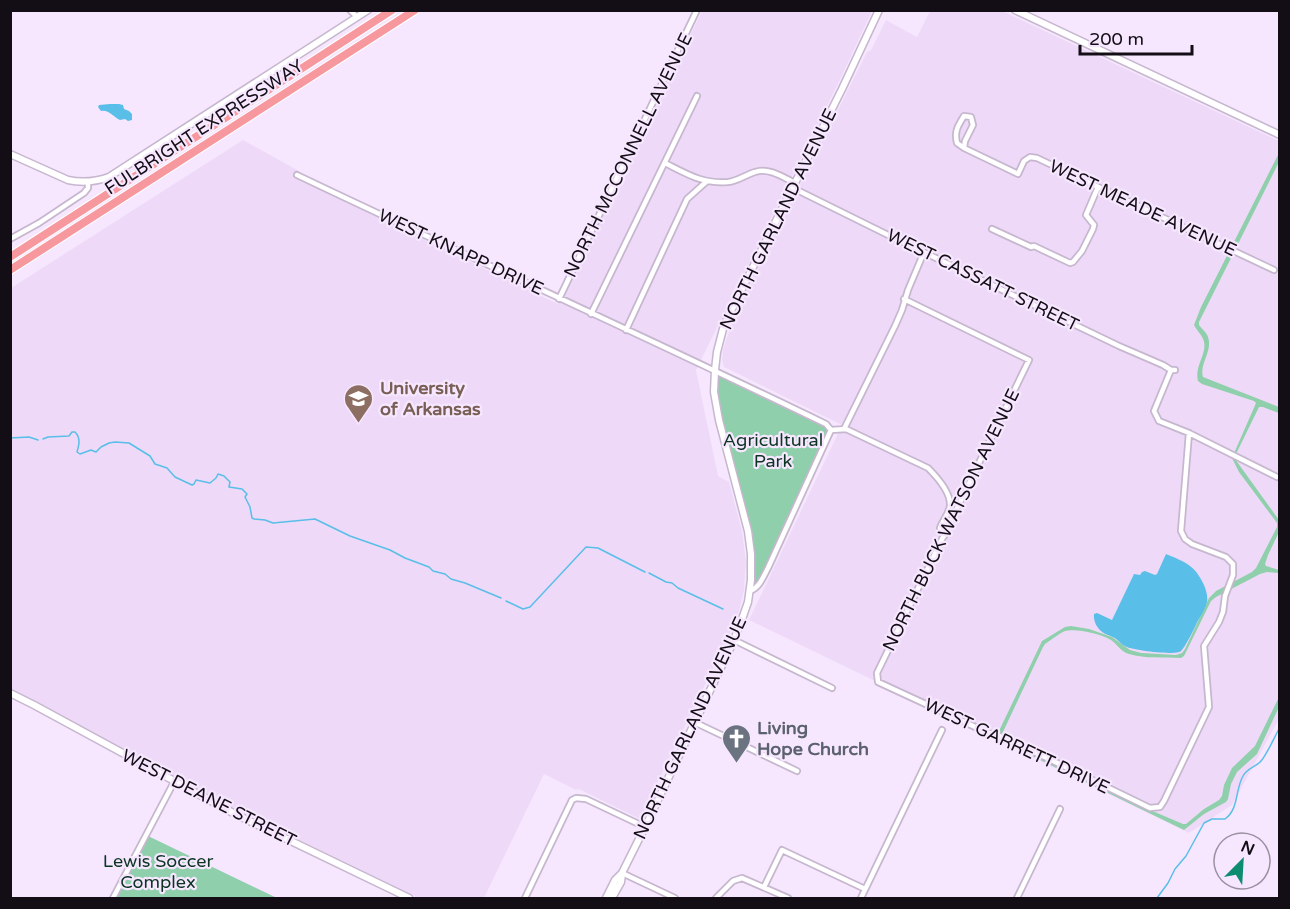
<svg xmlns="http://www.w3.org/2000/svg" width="1290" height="909" viewBox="0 0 1290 909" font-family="'Varela Round',sans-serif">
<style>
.built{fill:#eedaf8}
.green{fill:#8fcfab}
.water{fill:#59bee8}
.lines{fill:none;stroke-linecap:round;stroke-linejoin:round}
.stream{stroke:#59bee8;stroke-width:1.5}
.street-casing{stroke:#c6b7ce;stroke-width:8}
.secondary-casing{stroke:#c6b7ce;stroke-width:9}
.highway-casing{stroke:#fff;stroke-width:10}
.street{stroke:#fff;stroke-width:4.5}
.secondary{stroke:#fff;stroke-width:6}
.highway{stroke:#f7989e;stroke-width:8}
.labels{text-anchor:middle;stroke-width:4.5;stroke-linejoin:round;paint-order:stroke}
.street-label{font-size:18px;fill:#130d15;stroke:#f6e7ff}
.education-label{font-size:18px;font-weight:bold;fill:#785e54;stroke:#f6e7ff;text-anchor:start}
.park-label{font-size:18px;fill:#0b3421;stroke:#f6e7ff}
.worship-label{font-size:18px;font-weight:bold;fill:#5b616d;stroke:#f6e7ff;text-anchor:start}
</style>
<rect width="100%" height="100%" fill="#f6e7ff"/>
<path class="built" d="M702 11H872L838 84 696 370 718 476 729 482 742 531 746 562 744 590 738 615 730 633 640 819 579 789 576 790 544 774 484 898H418L219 801 11 690V288L243 140 299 171 296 178 558 304Z
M930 11H1002L1279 141V719L1232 805 1189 833 749 620 842 425 724 367 722 360 723 349 736 312 867 52 871 50 886 20 917 37Z"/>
<path class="green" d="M1279 153V162L1199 322V325C1202 329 1207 333 1208 337 1213 351 1199 364 1203 377L1279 407V413L1263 407H1259L1236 454 1235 459 1279 520V532L1268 555 1265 564 1266 566 1279 570V573L1267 572 1260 574 1216 597 1211 601 1184 656 1181 658C1164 657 1145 659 1129 654 1121 652 1117 644 1111 640 1102 634 1075 628 1065 631 1058 634 1051 640 1045 644L1043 647 1002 734 1004 739 1150 810 1183 824H1186L1204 809 1219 800 1222 796 1224 785 1232 768 1255 746 1279 697V707L1257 754 1237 772 1231 784 1228 799 1226 802 1204 814 1184 830 999 740 998 737 999 731 1042 641 1065 627 1071 626 1089 629 1112 637 1130 650 1141 653 1176 655 1182 653 1185 649 1209 598 1216 591 1252 572 1256 568 1277 527V523L1239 472 1232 458 1256 403 1254 401 1202 384 1198 381C1194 367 1207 354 1204 342 1203 336 1197 331 1194 325L1201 307Z
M717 374 727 377 726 379 814 421 815 420 824 424 828 430V436L764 570 757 585 755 586 753 585 754 559 717 402Z
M146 835 277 898H113Z"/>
<path class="water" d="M110 104H119L123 105 124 109 129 111 132 114V120L128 121 125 119 120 120C114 117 108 109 101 111L98 107 99 105Z
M1166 554C1185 562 1195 565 1204 585 1206 590 1208 596 1207 602 1205 611 1198 619 1195 627 1192 633 1185 647 1181 651 1175 656 1133 650 1127 647 1122 645 1120 642 1116 639 1112 636 1112 637 1108 635 1099 632 1093 623 1094 614L1097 613 1112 620 1134 574 1140 575 1142 572 1145 571 1155 575 1157 574Z"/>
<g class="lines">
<path class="stream" d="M10 438 29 437 38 440
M43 439 48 437 69 436 72 432H75C81 438 79 445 77 452L80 454 91 450 96 452 101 447 109 443 115 442 129 443 150 456 155 464 167 468 175 477 192 485 194 484 196 480 210 483 216 478 218 474 224 476 230 482 229 487 242 489 247 494 245 497 250 507 252 518 254 519 265 520 273 523 315 519 350 536 390 550 405 558 429 567 433 571 445 574 451 579 465 583 501 598
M649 573 666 582 672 583 678 588 723 609
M506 601 523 609 530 607 586 547 598 548 645 572
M1157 898 1168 883 1175 869 1186 856 1204 823 1212 819H1225C1239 809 1235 790 1243 776 1247 768 1256 767 1261 761 1267 754 1275 736 1280 727"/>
<defs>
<path id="street" d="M350 10 357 17
M964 148 965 141 973 125 971 117 964 116C958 126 954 131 957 143L964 148 1018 174 1024 161 1030 157 1037 158 1274 270
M665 163C687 174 702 184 728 182 738 181 745 175 755 172 768 167 783 177 795 183
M297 175C473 259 651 339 826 424L831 430
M793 188 886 234 1119 346 1163 365 1171 370H1175
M992 229 1031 247 1034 246 1070 263 1073 262 1082 251 1093 229 1094 225 1086 215 1098 187
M10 239 39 223 84 193 88 188V182
M559 299 697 10
M904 299 1029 360 877 673 878 682 986 732 1008 739 1150 808 1160 807 1164 801 1209 707 1204 646 1219 622 1223 612 1225 596 1233 575V564L1226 557 1192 544 1185 539 1181 531 1189 433
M591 314 697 96
M626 330 687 199 706 182
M1171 370 1154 411 1159 421 1189 433 1277 477
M844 429 895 326 902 310 908 290 924 252
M831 430 846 429 928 468C937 477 951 493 950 506 949 513 942 522 940 528L944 536
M750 591C760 587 763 577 768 568L831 430
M734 640 832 688
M694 722 797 771
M622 873 675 898
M764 887 782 850 865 889
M113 898 174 782
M525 898 572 800 576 798 586 799 645 827
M716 898 733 881 742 878 788 898
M861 898 942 730
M1017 898 1060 809"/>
<path id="secondary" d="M1015 10 1280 135
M10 154 68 180C82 183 95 182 109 177L368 10
M10 693 34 705 235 814 409 898
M606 898 615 880 622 873 645 827 734 640 741 622 748 602 751 580V554L748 531 719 420 714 392 715 370 717 352 724 325 842 89 879 10
M612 898 621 882 622 874"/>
<path id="highway" d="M10 257 392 10
M10 270 415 10"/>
</defs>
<use href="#street" class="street-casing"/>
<use href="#secondary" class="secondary-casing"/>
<use href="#highway" class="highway-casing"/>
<use href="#street" class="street"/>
<use href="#secondary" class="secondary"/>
<use href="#highway" class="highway"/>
</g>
<defs>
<symbol id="university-pin" viewBox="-11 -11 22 30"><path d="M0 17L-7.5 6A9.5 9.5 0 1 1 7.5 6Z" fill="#8d6e63" stroke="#f6e7ff"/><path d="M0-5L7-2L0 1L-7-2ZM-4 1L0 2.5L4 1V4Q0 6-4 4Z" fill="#fff"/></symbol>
<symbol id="church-pin" viewBox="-11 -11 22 30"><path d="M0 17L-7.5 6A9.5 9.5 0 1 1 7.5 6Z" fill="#6b7280" stroke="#f6e7ff"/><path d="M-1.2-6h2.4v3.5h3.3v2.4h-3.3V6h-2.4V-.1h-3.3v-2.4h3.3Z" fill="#fff"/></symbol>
</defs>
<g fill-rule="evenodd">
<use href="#university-pin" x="342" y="382" width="33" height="45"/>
<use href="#church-pin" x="720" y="722" width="33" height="45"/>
</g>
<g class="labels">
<g class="street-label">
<text transform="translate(204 127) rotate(-33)" y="6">FULBRIGHT EXPRESSWAY</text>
<text transform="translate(628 155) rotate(-64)" y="6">NORTH MCCONNELL AVENUE</text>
<text transform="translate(1143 208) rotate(25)" y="6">WEST MEADE AVENUE</text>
<text transform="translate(778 219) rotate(-64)" y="6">NORTH GARLAND AVENUE</text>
<text transform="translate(461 252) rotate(25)" y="6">WEST KNAPP DRIVE</text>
<text transform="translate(983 280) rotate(26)" y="6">WEST CASSATT STREET</text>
<text transform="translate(951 520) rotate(-64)" y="6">NORTH BUCK WATSON AVENUE</text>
<text transform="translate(690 728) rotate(-65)" y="6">NORTH GARLAND AVENUE</text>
<text transform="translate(1017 746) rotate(25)" y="6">WEST GARRETT DRIVE</text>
<text transform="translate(209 798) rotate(27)" y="6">WEST DEANE STREET</text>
</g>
<g class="education-label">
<text x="380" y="394">University<tspan x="380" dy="21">of Arkansas</tspan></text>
</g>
<g class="park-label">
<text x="773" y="446">Agricultural<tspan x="773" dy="21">Park</tspan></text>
<text x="158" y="867">Lewis Soccer<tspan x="158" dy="21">Complex</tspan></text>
</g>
<g class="worship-label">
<text x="757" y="734">Living<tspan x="757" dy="21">Hope Church</tspan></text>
</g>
</g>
<rect width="1290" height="909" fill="none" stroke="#130d15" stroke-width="24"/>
<g transform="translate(1242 861) rotate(24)"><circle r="28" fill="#f6e7ff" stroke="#9b90a1" stroke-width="1.5"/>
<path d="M0-4.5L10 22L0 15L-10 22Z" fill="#0e8c70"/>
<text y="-9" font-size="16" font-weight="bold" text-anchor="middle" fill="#130d15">N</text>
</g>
<path d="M1080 45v9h112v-9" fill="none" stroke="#130d15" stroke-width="3"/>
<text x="1089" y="45" font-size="18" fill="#130d15" stroke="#f6e7ff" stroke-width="4.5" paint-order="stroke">200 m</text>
</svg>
